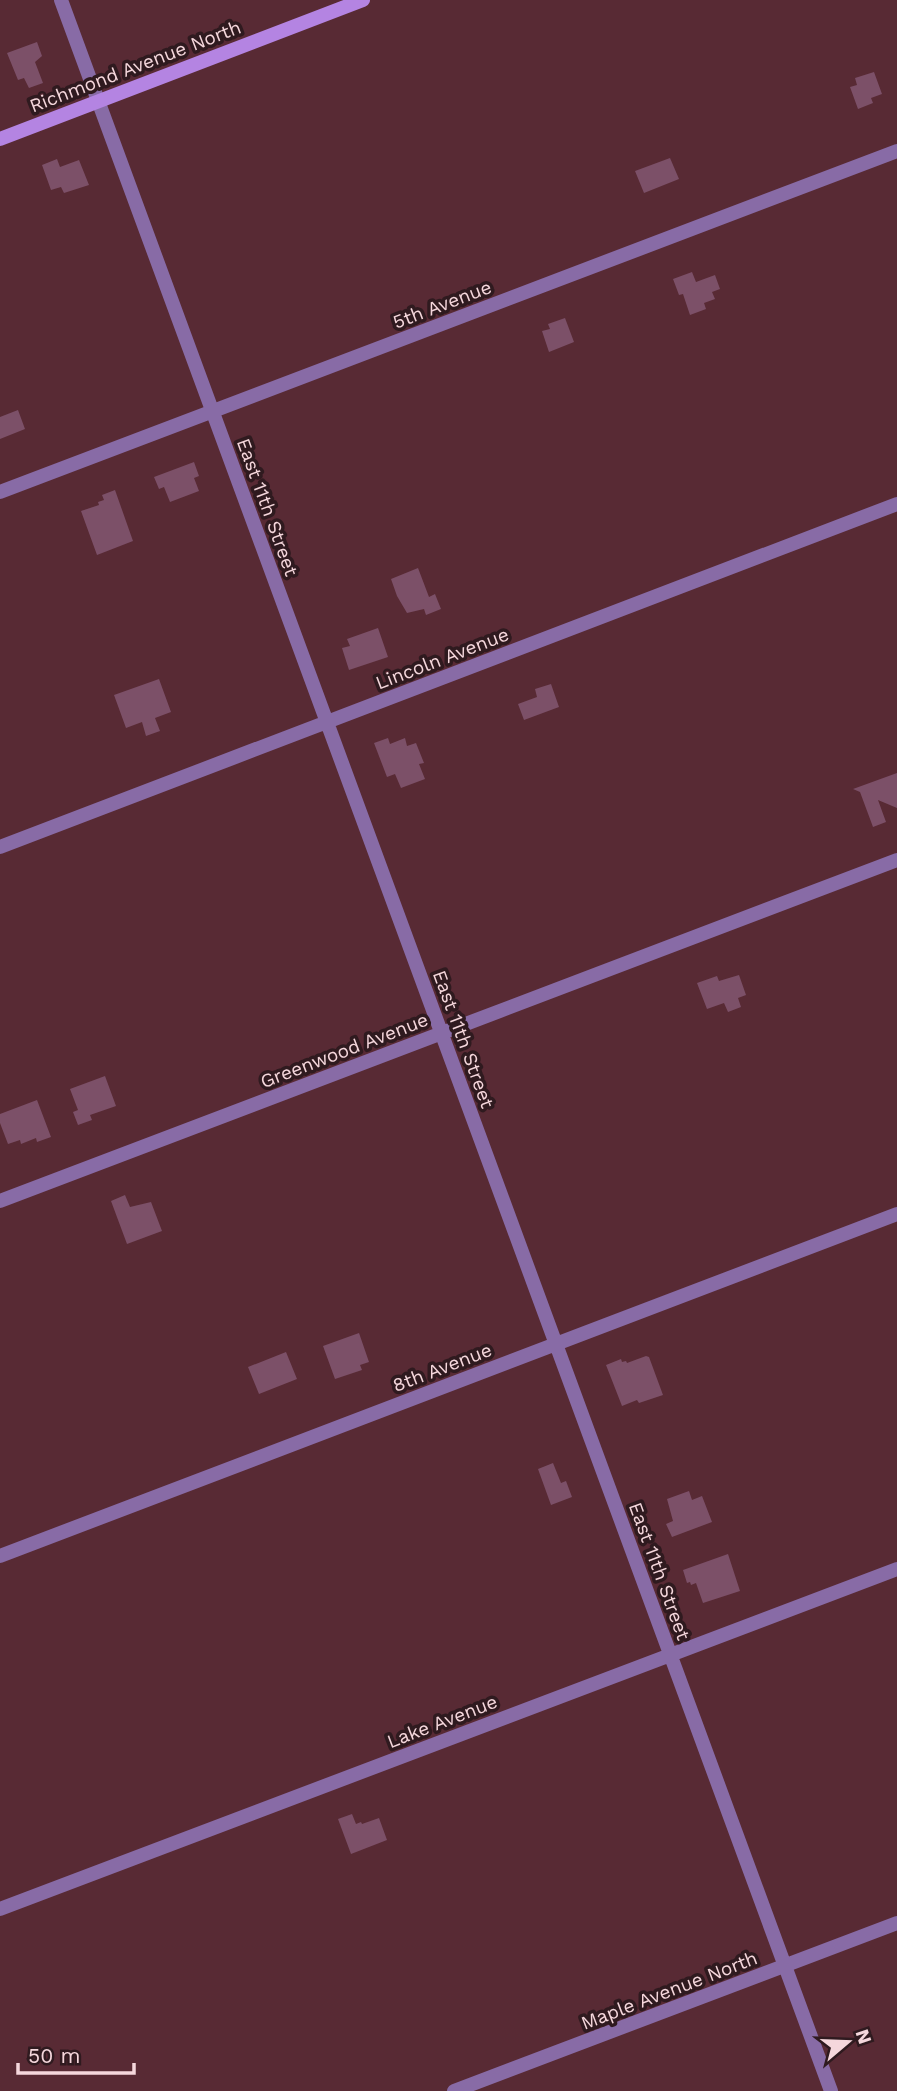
<svg xmlns="http://www.w3.org/2000/svg" width="897" height="2091" viewBox="0 0 897 2091" font-family="'Work Sans',sans-serif">
<style>
.building{fill:#7c5068}
.lines{fill:none;stroke-linecap:round;stroke-linejoin:round}
.street{stroke:#886ba6;stroke-width:14}
.secondary{stroke:#b484e2;stroke-width:14}
.labels{text-anchor:middle;stroke-width:7;stroke-linejoin:round;paint-order:stroke}
.street-label{font-size:19px;fill:#f5d7dc;stroke:#2f1a1f}
</style>
<rect width="100%" height="100%" fill="#582a34"/>
<path class="building" d="M37 42 42 56 35 62 43 83 29 88 24 78 18 80 7 53Z
M874 72 882 94 871 98 873 103 858 109 850 87 857 85 855 78Z
M670 158 679 179 644 193 635 171Z
M57 159 60 167 79 160 89 185 64 193 61 187 51 190 42 165Z
M692 272 696 282 715 275 720 289 712 292 715 299 704 303 706 309 690 315 683 294 679 295 673 279Z
M565 318 574 342 549 352 542 331 550 329 548 324Z
M18 410 25 429 0 439V417Z
M194 462 199 476 194 478 199 491 170 502 164 487 159 489 154 477Z
M115 490 133 541 97 555 81 511 99 505 98 502 104 500 102 495Z
M418 568 429 597 435 594 441 609 426 615 424 609 407 613 397 596 391 579Z
M378 628 388 657 349 670 342 648 350 646 347 639Z
M159 679 171 712 155 718 160 731 146 736 142 722 126 728 114 695Z
M551 684 559 707 524 720 518 704 537 697 535 689Z
M388 738 390 744 405 738 407 746 416 743 424 763 419 764 425 779 401 788 395 774 387 777 374 743Z
M897 773V808L878 800 886 822 873 827 860 792 853 789Z
M739 975 746 995 738 998 741 1007 728 1012 724 1003 707 1009 697 983 717 976 719 981Z
M105 1076 116 1106 90 1115 92 1120 78 1125 73 1112 78 1110 70 1089Z
M37 1100 51 1137 37 1142 36 1138 21 1144 20 1140 8 1144 0 1123V1114Z
M125 1195 130 1207 151 1202 162 1231 127 1244 111 1201Z
M359 1333 369 1362 360 1365 362 1370 335 1379 323 1346Z
M286 1352 297 1379 259 1394 248 1367Z
M646 1356 649 1357 663 1395 639 1403 637 1400 622 1406 606 1365 621 1359 622 1362 626 1361 627 1363Z
M553 1463 561 1483 566 1481 572 1497 551 1505 538 1469Z
M689 1491 692 1500 702 1496 712 1522 672 1537 666 1524 673 1521 667 1499Z
M728 1554 740 1591 703 1603 696 1583 691 1585 690 1582 687 1583 683 1570Z
M352 1814 356 1824 361 1822 362 1824 379 1818 387 1840 351 1854 338 1819Z"/>
<g class="lines">
<path class="street" d="M61 0 831 2091
M0 492 897 151
M0 847 897 504
M0 1201 897 860
M0 1556 897 1214
M0 1909 897 1569
M454 2091 897 1923"/>
<path class="secondary" d="M0 139 363 0"/>
</g>
<g class="labels">
<g class="street-label">
<text transform="translate(135 66) rotate(-21)" y="7">Richmond Avenue North</text>
<text transform="translate(442 304) rotate(-21)" y="7">5th Avenue</text>
<text transform="translate(268 507) rotate(70)" y="7">East 11th Street</text>
<text transform="translate(442 658) rotate(-21)" y="7">Lincoln Avenue</text>
<text transform="translate(464 1039) rotate(70)" y="7">East 11th Street</text>
<text transform="translate(344 1050) rotate(-21)" y="7">Greenwood Avenue</text>
<text transform="translate(442 1367) rotate(-21)" y="7">8th Avenue</text>
<text transform="translate(660 1571) rotate(70)" y="7">East 11th Street</text>
<text transform="translate(442 1721) rotate(-21)" y="7">Lake Avenue</text>
<text transform="translate(669 1990) rotate(-21)" y="7">Maple Avenue North</text>
</g>
</g>
<g transform="translate(848 2042) rotate(71)" stroke="#2f1a1f" stroke-width="5" paint-order="stroke">
<path d="M0-5L12 26L0 18L-12 26Z" fill="#f5d7dc"/>
<text y="-10" font-size="19" font-weight="bold" text-anchor="middle" fill="#f5d7dc">N</text>
</g>
<path d="M18 2063v10h116v-10" fill="none" stroke="#f5d7dc" stroke-width="3.5"/>
<text x="28" y="2063" font-size="21" fill="#f5d7dc" stroke="#2f1a1f" stroke-width="5" paint-order="stroke">50 m</text>
</svg>
